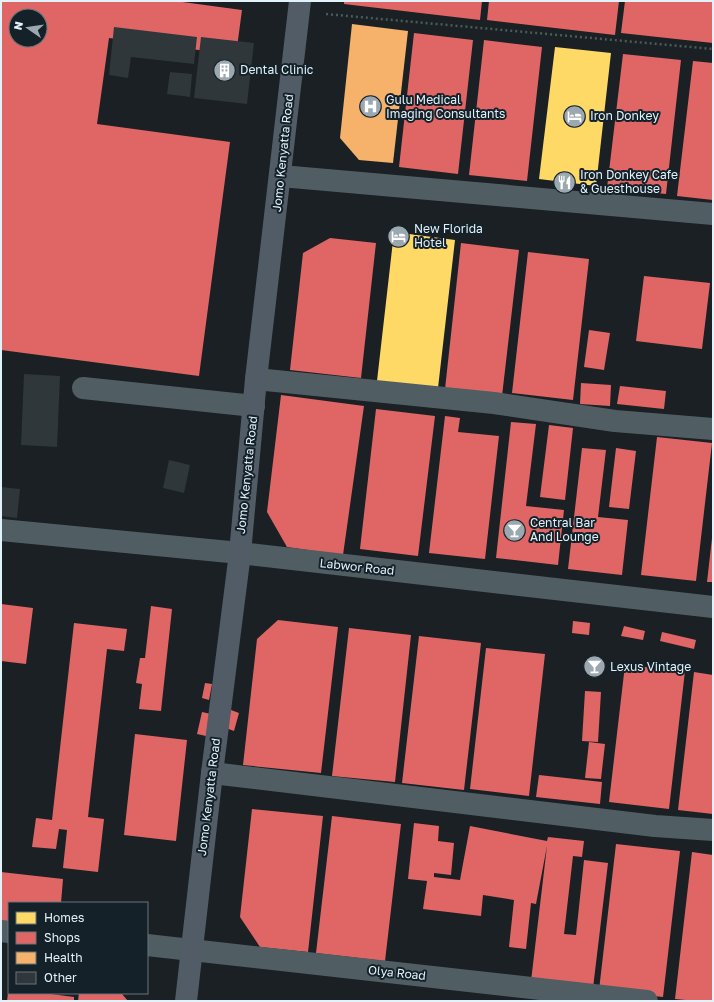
<svg xmlns="http://www.w3.org/2000/svg" width="714" height="1002" viewBox="0 0 714 1002" font-family="'Golos Text',sans-serif">
<style>
.homes{fill:#ffd966}
.shops{fill:#e06666;fill-rule:evenodd}
.health{fill:#f6b26b}
.building{fill:#2f373b}
.lines{fill:none;stroke-linecap:round;stroke-linejoin:round}
.path{stroke:#495c57;stroke-width:2.5;stroke-dasharray:2 3;stroke-linecap:butt}
.minor{stroke:#505e64;stroke-width:22}
.major{stroke:#515c67;stroke-width:22}
.labels{text-anchor:middle;stroke-width:4;stroke-linejoin:round;paint-order:stroke}
.poi-label{font-size:12px;fill:#e2f2fb;stroke:#152129;text-anchor:start}
.street-label{font-size:12px;fill:#e2f2fb;stroke:#152129}
</style>
<rect width="100%" height="100%" fill="#1a2024"/>
<path class="homes" d="M555 47 611 53 596 186 539 179Z
M394 232 455 240 438 388 377 381Z"/>
<path class="shops" d="M1 1H175L242 10 236 55 109 38 97 124 230 142 199 376 1 350ZM16 16H40V40H16Z
M344 1H482L480 20 344 4Z
M489 1H619L615 35 487 20Z
M625 1H713V43L621 33Z
M414 33 473 40 458 174 399 167Z
M484 40 542 47 527 181 469 175Z
M623 54 681 60 666 194 607 188Z
M693 61 713 63V200L677 196Z
M330 238 376 243 361 378 290 370 303 253Z
M461 243 519 250 502 396 445 389Z
M528 252 589 259 573 400 512 393Z
M644 276 710 283 702 349 636 341Z
M589 330 610 333 604 370 584 367Z
M581 383 611 385 610 406 580 404Z
M620 386 666 391 664 409 617 404Z
M281 395 364 406 343 555 287 547 267 512Z
M376 409 435 416 418 556 360 549Z
M445 416 460 418 458 432 499 436 485 559 429 553Z
M511 422 536 424 526 506 564 510 558 565 496 558Z
M549 425 573 428 565 500 540 497Z
M657 437 712 443 696 581 641 575Z
M582 448 606 450 598 517 628 520 622 575 568 569Z
M616 448 636 451 629 509 609 507Z
M712 538H713V582H707Z
M1 604 33 608 26 664 1 661Z
M151 606 172 609 161 711 139 709 142 684 136 683 140 658H145Z
M278 620 338 627 321 773 243 765 257 639Z
M573 621 590 623 589 635 572 633Z
M74 623 127 629 124 651 107 649 88 817 104 819 98 872 63 868 67 830 59 829 56 849 32 847 36 818 52 820Z
M624 626 645 631 643 640 621 636Z
M349 628 411 635 395 782 332 776Z
M662 632 696 640 694 649 660 641Z
M419 636 481 643 464 790 402 783Z
M486 648 545 654 529 796 470 789Z
M625 665 685 671 669 809 609 802Z
M694 672 713 675V814L678 810Z
M205 683 212 684 209 700 202 698Z
M585 691 601 692 598 742 582 741Z
M231 710 239 713 234 731 226 728Z
M202 712 211 714 206 736 197 734Z
M135 734 187 740 176 841 124 835Z
M589 742 605 744 601 779 585 778Z
M539 775 602 782 600 804 536 797Z
M252 809 323 816 308 952 260 947 240 917Z
M332 816 401 824 385 961 316 953Z
M414 823 439 826 438 841 454 843 451 875 434 873V877L460 880 470 826 547 841 548 837 584 841 582 857 573 856 564 934 576 935 584 860 608 863 593 988 531 981 547 846 536 904 531 903 526 949 509 947 514 900 483 895 481 916 423 909 427 881 408 879Z
M616 844 680 851 663 997 599 990Z
M692 852 713 855V1001H696L675 999Z
M1 872 63 879 61 903H9V922L1 921Z
M8 993H43L74 997V1001H7Z
M79 993 122 994 128 1001H78Z"/>
<path class="health" d="M352 24 408 31 393 163 359 160 340 138Z"/>
<path class="building" d="M114 27 197 37 194 64 131 57 128 78 109 75Z
M201 37 254 43 247 104 194 98Z
M170 72 192 74 190 97 167 94Z
M24 374 60 376 57 447 21 445Z
M169 460 190 465 184 493 163 488Z
M1 487 20 489 17 518 1 516Z"/>
<g class="lines">
<path class="path" d="M326 14 713 49"/>
<path class="minor" d="M281 176 713 214
M256 379 494 403 615 421 713 429
M83 388 254 406
M1 530 240 553 713 607
M212 773 655 826 713 830
M1 931 9 932
M147 945 647 1001"/>
<path class="major" d="M186 1001 212 773 240 553 256 379 300 1"/>
</g>
<defs>
<symbol id="building-disc" viewBox="-11 -11 22 22"><circle r="9.5" fill="#9ca8b0" stroke="#152129"/><path d="M-4-6H4V6H1V3H-1V6H-4ZM-2.5-4.3h1.7v1.8h-1.7ZM.8-4.3h1.7v1.8H.8ZM-2.5-1h1.7V.8h-1.7ZM.8-1h1.7V.8H.8Z" fill="#fff"/></symbol>
<symbol id="hospital-disc" viewBox="-11 -11 22 22"><circle r="9.5" fill="#9ca8b0" stroke="#152129"/><path d="M-5-5h3v3.5h4V-5h3V5h-3V1.5h-4V5h-3Z" fill="#fff"/></symbol>
<symbol id="hotel-disc" viewBox="-11 -11 22 22"><circle r="9.5" fill="#9ca8b0" stroke="#152129"/><path d="M-6-4.5h1.5V1H6V5H4.5V3h-9V5H-6ZM-4 0a1.8 1.8 0 1 1 3.6 0ZM.5 0V-2.5h3Q6-2.5 6 0Z" fill="#fff"/></symbol>
<symbol id="restaurant-disc" viewBox="-11 -11 22 22"><circle r="9.5" fill="#9ca8b0" stroke="#152129"/><path d="M-5-6h1v4h1v-4h1v4h1v-4h1v5L-1.5 .5V6h-2V.5L-5-1ZM5-6V6H3V1.5H1.5Q1.5-4 5-6Z" fill="#fff"/></symbol>
<symbol id="bar-disc" viewBox="-11 -11 22 22"><circle r="9.5" fill="#9ca8b0" stroke="#152129"/><path d="M-6-5H6L.8 .8V4.5H3.5V6h-7V4.5H-.8V.8Z" fill="#fff"/></symbol>
</defs>
<g fill-rule="evenodd">
<use href="#building-disc" x="212" y="58" width="25" height="25"/>
<use href="#hospital-disc" x="358" y="94" width="25" height="25"/>
<use href="#hotel-disc" x="562" y="104" width="25" height="25"/>
<use href="#restaurant-disc" x="552" y="170" width="25" height="25"/>
<use href="#hotel-disc" x="386" y="224" width="25" height="25"/>
<use href="#bar-disc" x="502" y="518" width="25" height="25"/>
<use href="#bar-disc" x="582" y="654" width="25" height="25"/>
</g>
<g class="labels">
<g class="poi-label">
<text x="240" y="74">Dental Clinic</text>
<text x="386" y="104">Gulu Medical<tspan x="386" dy="14">Imaging Consultants</tspan></text>
<text x="590" y="120">Iron Donkey</text>
<text x="580" y="179">Iron Donkey Cafe<tspan x="580" dy="14">&amp; Guesthouse</tspan></text>
<text x="414" y="233">New Florida<tspan x="414" dy="14">Hotel</tspan></text>
<text x="530" y="527">Central Bar<tspan x="530" dy="14">And Lounge</tspan></text>
<text x="610" y="671">Lexus Vintage</text>
</g>
<g class="street-label">
<text transform="translate(283 153) rotate(-84)" y="4">Jomo Kenyatta Road</text>
<text transform="translate(247 475) rotate(-84)" y="4">Jomo Kenyatta Road</text>
<text transform="translate(357 567) rotate(6)" y="4">Labwor Road</text>
<text transform="translate(209 797) rotate(-83)" y="4">Jomo Kenyatta Road</text>
<text transform="translate(397 973) rotate(6)" y="4">Olya Road</text>
</g>
</g>
<rect width="714" height="1002" fill="none" stroke="#e2f2fb" stroke-width="4"/>
<rect x="8" y="902" width="140" height="92" fill="#152129" stroke="#67757d"/>
<rect x="16" y="912" width="20" height="12" fill="#ffd966" stroke="#67757d"/>
<text x="44" y="922" font-size="12" fill="#e2f2fb">Homes</text>
<rect x="16" y="932" width="20" height="12" fill="#e06666" stroke="#67757d"/>
<text x="44" y="942" font-size="12" fill="#e2f2fb">Shops</text>
<rect x="16" y="952" width="20" height="12" fill="#f6b26b" stroke="#67757d"/>
<text x="44" y="962" font-size="12" fill="#e2f2fb">Health</text>
<rect x="16" y="972" width="20" height="12" fill="#2f373b" stroke="#67757d"/>
<text x="44" y="982" font-size="12" fill="#e2f2fb">Other</text>
<g transform="translate(28 28) rotate(283)"><circle r="19" fill="#152129" stroke="#67757d"/>
<path d="M0-3L7 15L0 10L-7 15Z" fill="#9ca8b0"/>
<text y="-6" font-size="11" font-weight="bold" text-anchor="middle" fill="#e2f2fb">N</text>
</g>
</svg>
